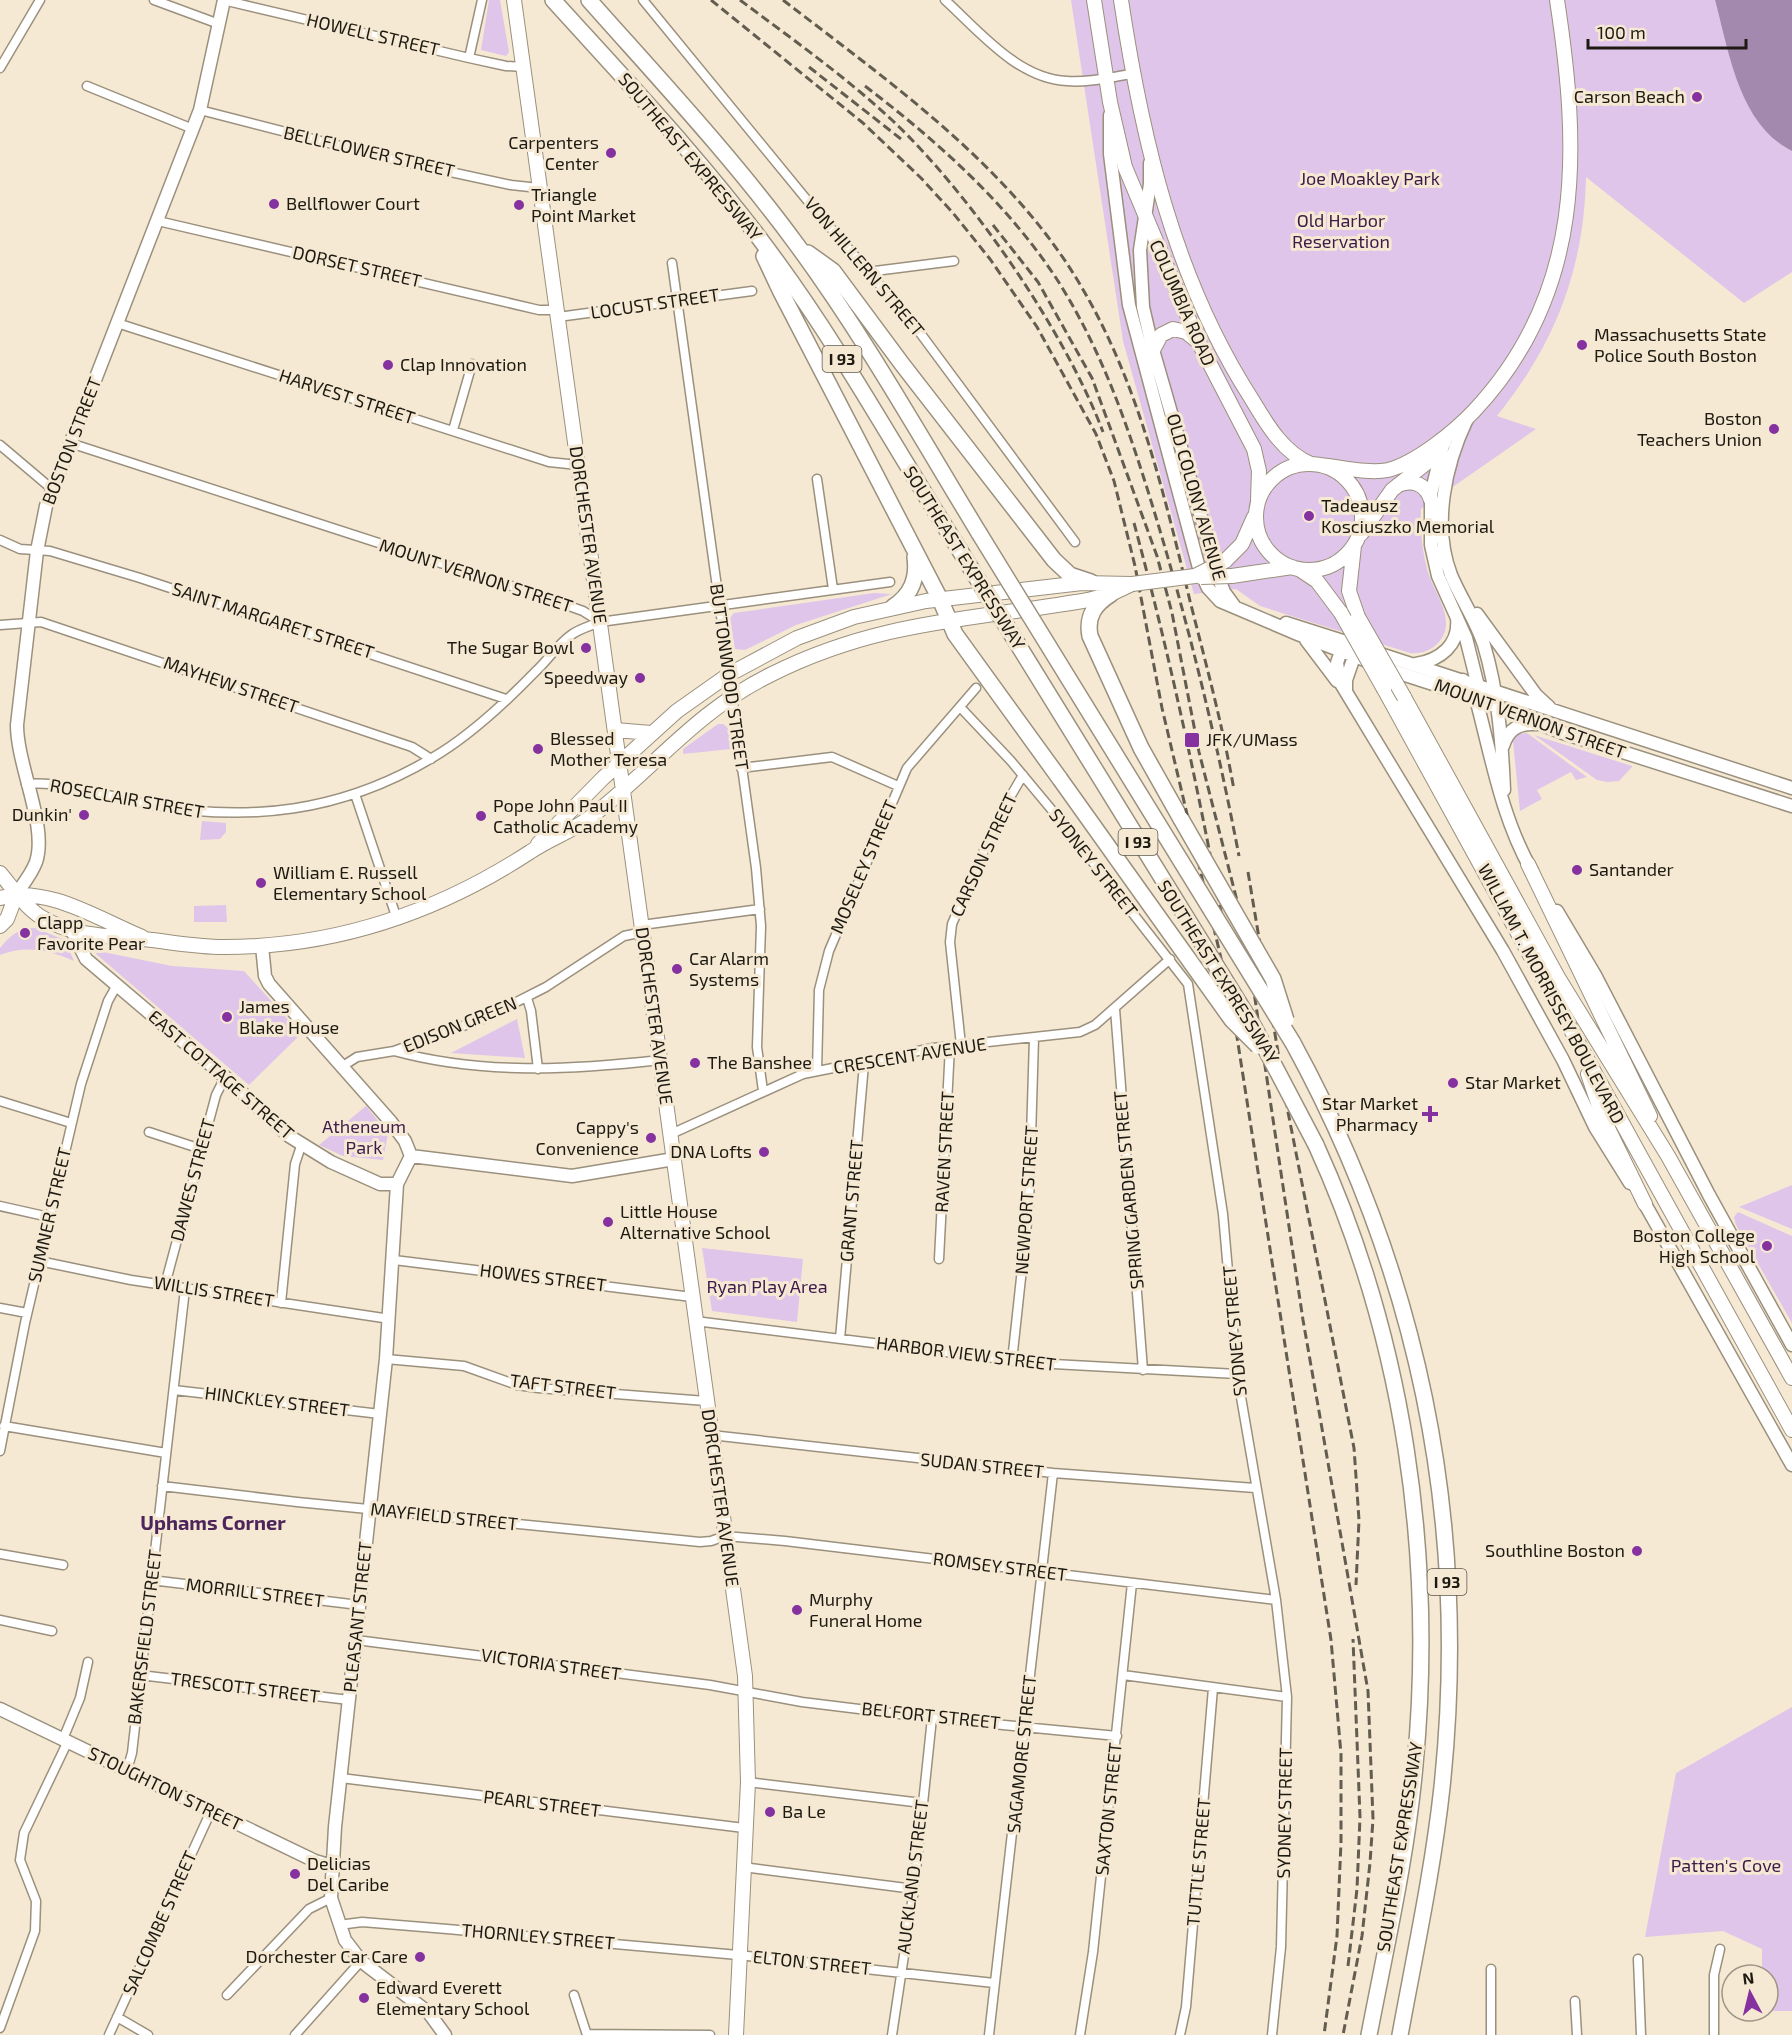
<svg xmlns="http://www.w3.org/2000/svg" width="1792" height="2035" viewBox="0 0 1792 2035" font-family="'Exo 2',sans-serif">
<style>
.green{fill:#dfc5ea}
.water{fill:#a489ae}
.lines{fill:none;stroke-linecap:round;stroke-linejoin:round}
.street-casing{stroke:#9b907d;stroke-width:11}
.secondary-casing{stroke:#9b907d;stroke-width:15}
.primary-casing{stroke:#9b907d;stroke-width:16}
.highway-casing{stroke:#9b907d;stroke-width:18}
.street{stroke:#fff;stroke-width:8}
.secondary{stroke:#fff;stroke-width:12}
.primary{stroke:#fff;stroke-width:14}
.highway{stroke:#fff;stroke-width:15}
.rail{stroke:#635c50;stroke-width:3;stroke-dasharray:9 4.5;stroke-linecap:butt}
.primary-bridge-casing{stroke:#9b907d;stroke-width:16;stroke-linecap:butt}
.highway-bridge-casing{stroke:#9b907d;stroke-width:18;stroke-linecap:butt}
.primary-bridge{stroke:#fff;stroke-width:14}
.highway-bridge{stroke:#fff;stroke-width:15}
.poi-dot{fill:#8531a0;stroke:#f5e9d3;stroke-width:2}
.labels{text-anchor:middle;stroke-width:6;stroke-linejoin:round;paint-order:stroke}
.shield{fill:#f5e9d3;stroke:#5e584c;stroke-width:1.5}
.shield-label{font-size:16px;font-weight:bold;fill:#1e1a12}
.street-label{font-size:18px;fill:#1e1a12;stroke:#f5e9d3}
.poi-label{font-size:18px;fill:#1e1a12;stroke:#f5e9d3;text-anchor:start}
.park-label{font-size:18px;fill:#3d1a4a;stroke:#f5e9d3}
.neighbourhood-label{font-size:20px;font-weight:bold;fill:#4d255b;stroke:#f5e9d3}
</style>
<rect width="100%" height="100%" fill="#f5e9d3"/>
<path class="green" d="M489 0H500L509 52 506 56 481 50Z
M1071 0H1715C1729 52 1739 125 1792 151V272L1744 303 1586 177C1584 270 1555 344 1497 416L1536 429 1421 509C1420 529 1422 549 1427 569 1433 592 1458 620 1439 642 1431 651 1421 654 1410 653L1260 606 1236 589 1194 594 1123 341Z
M874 593 892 594 796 625 745 650 735 649 730 618 734 613Z
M718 724H723L728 728 731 749 683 754V749Z
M1527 733 1587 777 1576 780 1571 772 1537 790 1542 799 1520 811 1513 741 1519 734Z
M1534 735 1632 766V767L1619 781 1607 782 1597 780Z
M202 821 226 823V832L220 839 200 840Z
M226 905 227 922H194V906Z
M35 928 65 940 74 961C49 950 26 945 0 955V948C10 936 18 928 35 928Z
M98 951 172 966 244 971 301 1034 249 1085 96 954Z
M517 1019 525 1058 451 1053Z
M366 1106 388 1133 383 1160 343 1156 319 1145Z
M1792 1185V1229L1739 1207Z
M1738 1212 1792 1236V1323L1736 1225 1734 1217Z
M702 1248 803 1259 797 1322 712 1311Z
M1792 1707V2011H1768V1975H1762V1949L1723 1931 1645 1937 1676 1773Z"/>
<path class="water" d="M1715 0H1792V151C1739 125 1729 52 1715 0Z"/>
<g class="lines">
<defs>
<path id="street" d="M154 0 219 24
M223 0 469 58 506 66 524 67
M643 0 816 211 912 322 1075 542
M945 0C979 31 1018 79 1067 81 1088 83 1111 77 1132 74
M469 58 482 0
M0 68 40 0
M87 86 193 129
M200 110 395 160 511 185 539 188
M158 221 539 310H557
M672 263 756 868 761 926 757 1047 763 1091
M867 272 954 261
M558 317 752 291
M117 323 549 462 578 465
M453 430 472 364
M70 443 530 592 583 611 599 621
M0 445 52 489
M817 479 833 589
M0 540 20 549 50 551 140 578 506 699
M0 625 41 622 412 747 431 759
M960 707 1011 761 1056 815 1188 984 1223 1214 1237 1374 1276 1600 1287 1697 1281 1947 1272 2035
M741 768 832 757 898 786
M26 784C67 781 107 796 147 804 249 823 341 812 432 758 470 736 505 703 536 671 548 660 558 644 571 635 579 629 590 626 600 622L890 582
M355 794 397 919
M642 925 760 909
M527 998 531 1011 538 1069
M1115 1009 1143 1370
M961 1045 950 942 952 924 999 816 1023 775
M394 1051C482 1075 571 1070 660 1060
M343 1066 357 1057 394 1051 485 1018 546 987 624 936 643 932
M817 1071 819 990 829 951 907 768 976 688
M0 1101 71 1123
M149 1132 201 1149
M671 1134 803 1074 933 1048 1080 1032 1095 1025 1170 959
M0 1206 49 1217
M939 1259 950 1046
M394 1260 692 1297
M39 1261 131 1280 390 1319
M165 1285 216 1095 225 1077
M281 1303 295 1164 301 1146
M0 1308 27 1313
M695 1321 1035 1363 1237 1374
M840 1339 864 1064
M386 1359 464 1366 517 1385 538 1388 706 1401
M1012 1361 1029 1204 1034 1038
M174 1390 380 1414
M4 1426 166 1453
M711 1435 1053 1473 1255 1488
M0 1451 25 1323 81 1084 108 1001 117 985
M162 1486 297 1502 700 1542 711 1541 725 1536 785 1541 1276 1600
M0 1554 63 1565
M151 1580 359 1605
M0 1620 52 1631
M356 1640 710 1685 802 1702 932 1718 1117 1736
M140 1675 349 1700
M1123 1675 1287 1697
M63 1739 80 1698 88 1662
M127 1770 132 1753 185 1289
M341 1778 744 1828
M748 1782 922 1803
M743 1867 914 1889
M339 1925 362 1922 447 1929 738 1955 994 1983
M1638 1959 1641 2035
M1491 1969V2035
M227 1995 309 1909 331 1898
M574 1995 587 2035
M1575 2001 1577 2035
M117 2017 148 2035
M0 2028 35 1931 36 1901 20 1860 24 1833 68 1741
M587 2034 710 2035
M109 2035 211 1811
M295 2035 361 1961
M892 2035 914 1889 932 1718
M989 2035 1053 1473
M1080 2035 1093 1952 1132 1583
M1180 2035 1186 2007 1213 1688
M1714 2035V1975L1720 1949"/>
<path id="secondary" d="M1110 115V154L1129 305 1199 568 1208 588 1220 601 1300 635 1393 671 1461 693 1563 733 1792 806
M1150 163V184L1140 250 1143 307 1153 350 1219 579 1224 592 1235 607
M1467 419C1445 465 1432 526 1451 575 1461 599 1476 620 1484 645 1498 692 1502 741 1504 790
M1443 445 1431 494V545L1438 576 1466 638 1479 690
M1477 614 1536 695 1549 707
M1286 623 1352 644
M1306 640 1337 681
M1344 641 1337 663 1340 682 1503 951 1563 1060 1595 1127 1630 1183
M1374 652 1792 788
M1416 664C1440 660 1460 645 1457 618
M1463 680 1471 686 1475 695C1491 754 1501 817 1532 871
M1346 692V680L1356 651
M1503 746C1508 730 1518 723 1535 724
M17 893C24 883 32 873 36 862 48 826 17 766 17 725L37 551 46 506 200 110 224 0
M1557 911 1595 975 1709 1195 1792 1345
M71 929 86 959 225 1077 289 1136 331 1162 380 1184H397
M262 946 265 976 269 984 391 1122 405 1141 411 1156
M411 1156 397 1184 386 1359 335 1827 331 1898 345 1940 361 1961 429 2013 445 2035
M411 1156 572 1176 674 1159
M1641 1197 1792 1465
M0 1709 315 1861 332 1866"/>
<path id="primary" d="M514 0 745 1676 748 1782 736 2035
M1094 0 1110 102 1125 167 1198 341 1254 449 1259 471 1258 500
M1121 0C1142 139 1174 278 1251 398 1266 423 1283 453 1311 464
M1153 350 1161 335 1173 329 1186 332 1196 340
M1256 517a53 53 0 1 1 106 0a53 53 0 1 1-106 0Z
M1320 465C1341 467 1368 474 1388 470 1416 463 1455 431 1474 411 1585 293 1580 150 1557 0
M1398 485C1413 479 1426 484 1431 500
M1361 534 1392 490 1429 461 1444 442
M1354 546 1349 591 1358 617
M1225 561 1242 544 1254 517
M1299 569 1317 581 1341 613
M1232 576 1292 567
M1384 689C1521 936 1654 1184 1792 1430
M1404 697 1559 979 1668 1156 1792 1378
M615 730 651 733
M538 844 603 778 677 711 728 675 797 638 854 617 926 601 1082 583 1131 584
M1528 864 1650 1116
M0 873C12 887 25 907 41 917 75 938 114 936 152 940 176 943 199 947 224 947 335 947 438 912 530 852 549 839 570 832 588 819 654 769 694 712 772 674 880 620 973 620 1088 600L1111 594 1132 584
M0 898C48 885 98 919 142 937
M0 926 7 919 17 893
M1588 1074 1603 1118 1645 1204"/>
<path id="highway" d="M553 0C630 85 710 169 777 262 842 351 895 448 954 541
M589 0C660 80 734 159 797 245 864 336 920 436 979 533
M808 253 833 271 902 364 1054 560 1070 575 1091 582
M764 256 780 290 940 599 955 634 1060 779
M1111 594C1095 604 1086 616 1090 636L1141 748 1181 819
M893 607C911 595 918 579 915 557
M1293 1043C1420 1276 1470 1522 1442 1787 1433 1870 1415 1953 1400 2035
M1316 1145C1404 1338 1435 1555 1415 1765 1407 1856 1386 1946 1369 2035"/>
</defs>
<use href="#street" class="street-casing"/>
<use href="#secondary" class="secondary-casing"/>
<use href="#primary" class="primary-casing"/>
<use href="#highway" class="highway-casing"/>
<use href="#street" class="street"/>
<use href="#secondary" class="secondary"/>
<use href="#primary" class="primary"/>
<use href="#highway" class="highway"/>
<path class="rail" d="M711 0 863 123 921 178 953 213 990 259 1037 327 1096 434 1114 481 1135 566 1162 708 1232 1005 1331 1640 1341 1754V1842L1337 1936 1324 2035
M740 0C792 39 846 77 893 121 971 195 1065 331 1103 432
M783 0C875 71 973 140 1045 233 1128 340 1159 472 1190 601 1206 664 1223 727 1234 790
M809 67 901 139
M865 86C937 141 1008 204 1058 281 1104 354 1130 432 1155 514 1189 626 1217 741 1239 856
M993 225 1038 282 1092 378 1157 556 1172 613 1199 752 1245 932 1303 1320 1368 1691 1373 1819 1370 1863 1362 1936 1343 2035
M1134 523C1172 664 1202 806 1228 950
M1248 872 1288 1112 1354 1448 1359 1520 1356 1585
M1348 1966 1357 1889 1360 1817 1353 1639"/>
<defs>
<path id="primary-bridge" d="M1201 577 1232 576
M1132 584 1195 576 1225 561
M1341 613 1384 689
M1358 617 1404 697"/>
<path id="highway-bridge" d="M979 533 1293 1043
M954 541 1254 1027 1316 1145
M1060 779 1232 1020 1258 1046
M1181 819 1273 979 1286 1020"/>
</defs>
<use href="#primary-bridge" class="primary-bridge-casing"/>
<use href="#highway-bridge" class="highway-bridge-casing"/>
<use href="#primary-bridge" class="primary-bridge"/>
<use href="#highway-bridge" class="highway-bridge"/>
</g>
<g class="poi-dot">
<circle cx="1697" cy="97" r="6"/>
<circle cx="611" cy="153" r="6"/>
<circle cx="274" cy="204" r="6"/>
<circle cx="519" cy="205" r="6"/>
<circle cx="1582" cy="345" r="6"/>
<circle cx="388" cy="365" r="6"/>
<circle cx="1774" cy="429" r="6"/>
<circle cx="1309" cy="516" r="6"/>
<circle cx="586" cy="648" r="6"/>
<circle cx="640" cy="678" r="6"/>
<rect x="1184" y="732" width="16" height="16" rx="3"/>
<circle cx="538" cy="749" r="6"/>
<circle cx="84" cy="815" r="6"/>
<circle cx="481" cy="816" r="6"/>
<circle cx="1577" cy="870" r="6"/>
<circle cx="261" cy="883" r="6"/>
<circle cx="25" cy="933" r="6"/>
<circle cx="677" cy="969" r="6"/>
<circle cx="227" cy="1017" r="6"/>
<circle cx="695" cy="1063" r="6"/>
<circle cx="1453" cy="1083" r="6"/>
<path d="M1427 1105h6v6h6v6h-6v6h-6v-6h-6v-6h6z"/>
<circle cx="651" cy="1138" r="6"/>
<circle cx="764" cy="1152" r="6"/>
<circle cx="608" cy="1222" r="6"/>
<circle cx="1767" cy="1246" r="6"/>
<circle cx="1637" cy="1551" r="6"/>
<circle cx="797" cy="1610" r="6"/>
<circle cx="770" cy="1812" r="6"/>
<circle cx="295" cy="1874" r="6"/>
<circle cx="420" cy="1957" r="6"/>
<circle cx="364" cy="1998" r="6"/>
</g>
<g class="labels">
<g class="shield">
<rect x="822.5" y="346" width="39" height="26" rx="4.5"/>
<rect x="1118.5" y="829" width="39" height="26" rx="4.5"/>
<rect x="1427.5" y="1569" width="39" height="26" rx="4.5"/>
</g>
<g class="shield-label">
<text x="842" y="365">I 93</text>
<text x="1138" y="848">I 93</text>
<text x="1447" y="1588">I 93</text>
</g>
<g class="street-label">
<text transform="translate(373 35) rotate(13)" y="6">HOWELL STREET</text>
<text transform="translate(369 152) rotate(13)" y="6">BELLFLOWER STREET</text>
<text transform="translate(690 157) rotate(50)" y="6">SOUTHEAST EXPRESSWAY</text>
<text transform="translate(357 267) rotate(13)" y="6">DORSET STREET</text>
<text transform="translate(864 267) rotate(50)" y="6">VON HILLERN STREET</text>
<text transform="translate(1182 303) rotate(66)" y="6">COLUMBIA ROAD</text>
<text transform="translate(655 304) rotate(-8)" y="6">LOCUST STREET</text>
<text transform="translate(347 397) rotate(18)" y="6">HARVEST STREET</text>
<text transform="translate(72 441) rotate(-69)" y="6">BOSTON STREET</text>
<text transform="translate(1196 497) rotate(74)" y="6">OLD COLONY AVENUE</text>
<text transform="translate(588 535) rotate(82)" y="6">DORCHESTER AVENUE</text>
<text transform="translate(964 558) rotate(58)" y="6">SOUTHEAST EXPRESSWAY</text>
<text transform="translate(476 576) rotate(18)" y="6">MOUNT VERNON STREET</text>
<text transform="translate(273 621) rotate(18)" y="6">SAINT MARGARET STREET</text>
<text transform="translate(729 677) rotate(82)" y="6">BUTTONWOOD STREET</text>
<text transform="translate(231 685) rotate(19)" y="6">MAYHEW STREET</text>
<text transform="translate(1530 719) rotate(20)" y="6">MOUNT VERNON STREET</text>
<text transform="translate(127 799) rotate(10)" y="6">ROSECLAIR STREET</text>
<text transform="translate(984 855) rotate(-65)" y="6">CARSON STREET</text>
<text transform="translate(1093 863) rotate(52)" y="6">SYDNEY STREET</text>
<text transform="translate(864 867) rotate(-67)" y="6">MOSELEY STREET</text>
<text transform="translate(1218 972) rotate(58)" y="6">SOUTHEAST EXPRESSWAY</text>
<text transform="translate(1551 994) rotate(62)" y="6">WILLIAM T. MORRISSEY BOULEVARD</text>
<text transform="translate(654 1016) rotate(82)" y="6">DORCHESTER AVENUE</text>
<text transform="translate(460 1025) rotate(-22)" y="6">EDISON GREEN</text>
<text transform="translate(910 1056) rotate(-9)" y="6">CRESCENT AVENUE</text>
<text transform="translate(221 1075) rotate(41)" y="6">EAST COTTAGE STREET</text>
<text transform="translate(945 1152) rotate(-87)" y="6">RAVEN STREET</text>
<text transform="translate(193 1180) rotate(-75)" y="6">DAWES STREET</text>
<text transform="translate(1129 1190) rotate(-95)" y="6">SPRING GARDEN STREET</text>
<text transform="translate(1027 1200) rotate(-86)" y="6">NEWPORT STREET</text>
<text transform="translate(852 1201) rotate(-85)" y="6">GRANT STREET</text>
<text transform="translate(50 1215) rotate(-77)" y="6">SUMNER STREET</text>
<text transform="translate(543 1278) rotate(7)" y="6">HOWES STREET</text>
<text transform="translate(214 1292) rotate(9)" y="6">WILLIS STREET</text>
<text transform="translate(1235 1331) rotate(-95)" y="6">SYDNEY STREET</text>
<text transform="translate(966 1354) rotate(7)" y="6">HARBOR VIEW STREET</text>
<text transform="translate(563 1387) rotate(7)" y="6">TAFT STREET</text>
<text transform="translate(277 1402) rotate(7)" y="6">HINCKLEY STREET</text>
<text transform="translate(982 1466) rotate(6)" y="6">SUDAN STREET</text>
<text transform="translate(720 1498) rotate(82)" y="6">DORCHESTER AVENUE</text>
<text transform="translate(444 1517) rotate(6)" y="6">MAYFIELD STREET</text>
<text transform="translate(1000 1567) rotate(7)" y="6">ROMSEY STREET</text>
<text transform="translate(255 1593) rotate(7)" y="6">MORRILL STREET</text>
<text transform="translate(358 1617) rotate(-84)" y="6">PLEASANT STREET</text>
<text transform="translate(145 1637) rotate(-83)" y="6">BAKERSFIELD STREET</text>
<text transform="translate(551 1665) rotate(8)" y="6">VICTORIA STREET</text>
<text transform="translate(245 1688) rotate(7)" y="6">TRESCOTT STREET</text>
<text transform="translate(931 1716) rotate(6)" y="6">BELFORT STREET</text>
<text transform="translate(1022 1754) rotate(-84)" y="6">SAGAMORE STREET</text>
<text transform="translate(165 1789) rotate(26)" y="6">STOUGHTON STREET</text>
<text transform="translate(542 1804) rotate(7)" y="6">PEARL STREET</text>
<text transform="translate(1109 1809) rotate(-84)" y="6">SAXTON STREET</text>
<text transform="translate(1285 1813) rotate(-89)" y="6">SYDNEY STREET</text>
<text transform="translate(1400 1847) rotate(-81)" y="6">SOUTHEAST EXPRESSWAY</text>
<text transform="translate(1199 1862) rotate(-85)" y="6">TUTTLE STREET</text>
<text transform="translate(913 1877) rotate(-83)" y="6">AUCKLAND STREET</text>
<text transform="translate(160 1923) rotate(-66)" y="6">SALCOMBE STREET</text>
<text transform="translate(538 1937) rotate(5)" y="6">THORNLEY STREET</text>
<text transform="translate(812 1963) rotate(6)" y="6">ELTON STREET</text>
</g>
<g class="poi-label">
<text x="1685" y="103" text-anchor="end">Carson Beach</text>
<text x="599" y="149" text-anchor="end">Carpenters<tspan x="599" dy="21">Center</tspan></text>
<text x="531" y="201">Triangle<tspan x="531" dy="21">Point Market</tspan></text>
<text x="286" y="210">Bellflower Court</text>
<text x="1594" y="341">Massachusetts State<tspan x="1594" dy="21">Police South Boston</tspan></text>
<text x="400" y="371">Clap Innovation</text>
<text x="1762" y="425" text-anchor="end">Boston<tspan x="1762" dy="21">Teachers Union</tspan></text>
<text x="1321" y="512">Tadeausz<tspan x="1321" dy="21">Kosciuszko Memorial</tspan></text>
<text x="574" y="654" text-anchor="end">The Sugar Bowl</text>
<text x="628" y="684" text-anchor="end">Speedway</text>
<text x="550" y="745">Blessed<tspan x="550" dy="21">Mother Teresa</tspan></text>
<text x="1206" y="746">JFK/UMass</text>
<text x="493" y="812">Pope John Paul II<tspan x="493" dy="21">Catholic Academy</tspan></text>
<text x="72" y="821" text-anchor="end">Dunkin'</text>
<text x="1589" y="876">Santander</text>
<text x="273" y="879">William E. Russell<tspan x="273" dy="21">Elementary School</tspan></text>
<text x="37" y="929">Clapp<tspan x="37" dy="21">Favorite Pear</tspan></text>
<text x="689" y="965">Car Alarm<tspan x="689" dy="21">Systems</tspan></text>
<text x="239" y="1013">James<tspan x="239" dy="21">Blake House</tspan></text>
<text x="707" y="1069">The Banshee</text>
<text x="1465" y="1089">Star Market</text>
<text x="1418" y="1110" text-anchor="end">Star Market<tspan x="1418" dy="21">Pharmacy</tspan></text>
<text x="639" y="1134" text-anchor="end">Cappy's<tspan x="639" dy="21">Convenience</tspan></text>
<text x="752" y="1158" text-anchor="end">DNA Lofts</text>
<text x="620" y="1218">Little House<tspan x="620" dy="21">Alternative School</tspan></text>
<text x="1755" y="1242" text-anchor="end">Boston College<tspan x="1755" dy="21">High School</tspan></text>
<text x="1625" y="1557" text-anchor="end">Southline Boston</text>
<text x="809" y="1606">Murphy<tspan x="809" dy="21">Funeral Home</tspan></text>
<text x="782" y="1818">Ba Le</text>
<text x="307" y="1870">Delicias<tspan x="307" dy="21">Del Caribe</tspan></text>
<text x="408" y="1963" text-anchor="end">Dorchester Car Care</text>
<text x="376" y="1994">Edward Everett<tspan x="376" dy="21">Elementary School</tspan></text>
</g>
<g class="park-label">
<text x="1370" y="185">Joe Moakley Park</text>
<text x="1341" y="227">Old Harbor<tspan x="1341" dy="21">Reservation</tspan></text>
<text x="364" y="1133">Atheneum<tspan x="364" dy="21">Park</tspan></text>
<text x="767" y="1293">Ryan Play Area</text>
<text x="1726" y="1872">Patten's Cove</text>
</g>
<g class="neighbourhood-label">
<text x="213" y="1530">Uphams Corner</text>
</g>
</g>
<g transform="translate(1750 1993) rotate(353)"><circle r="28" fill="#f5e9d3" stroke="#9f9686" stroke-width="1.5"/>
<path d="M0-4.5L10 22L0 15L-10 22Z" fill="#8531a0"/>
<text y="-9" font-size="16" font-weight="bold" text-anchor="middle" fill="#1e1a12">N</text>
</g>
<path d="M1588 39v9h158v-9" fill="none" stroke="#1e1a12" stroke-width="3"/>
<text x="1597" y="39" font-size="18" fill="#1e1a12" stroke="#f5e9d3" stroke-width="4.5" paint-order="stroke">100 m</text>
</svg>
